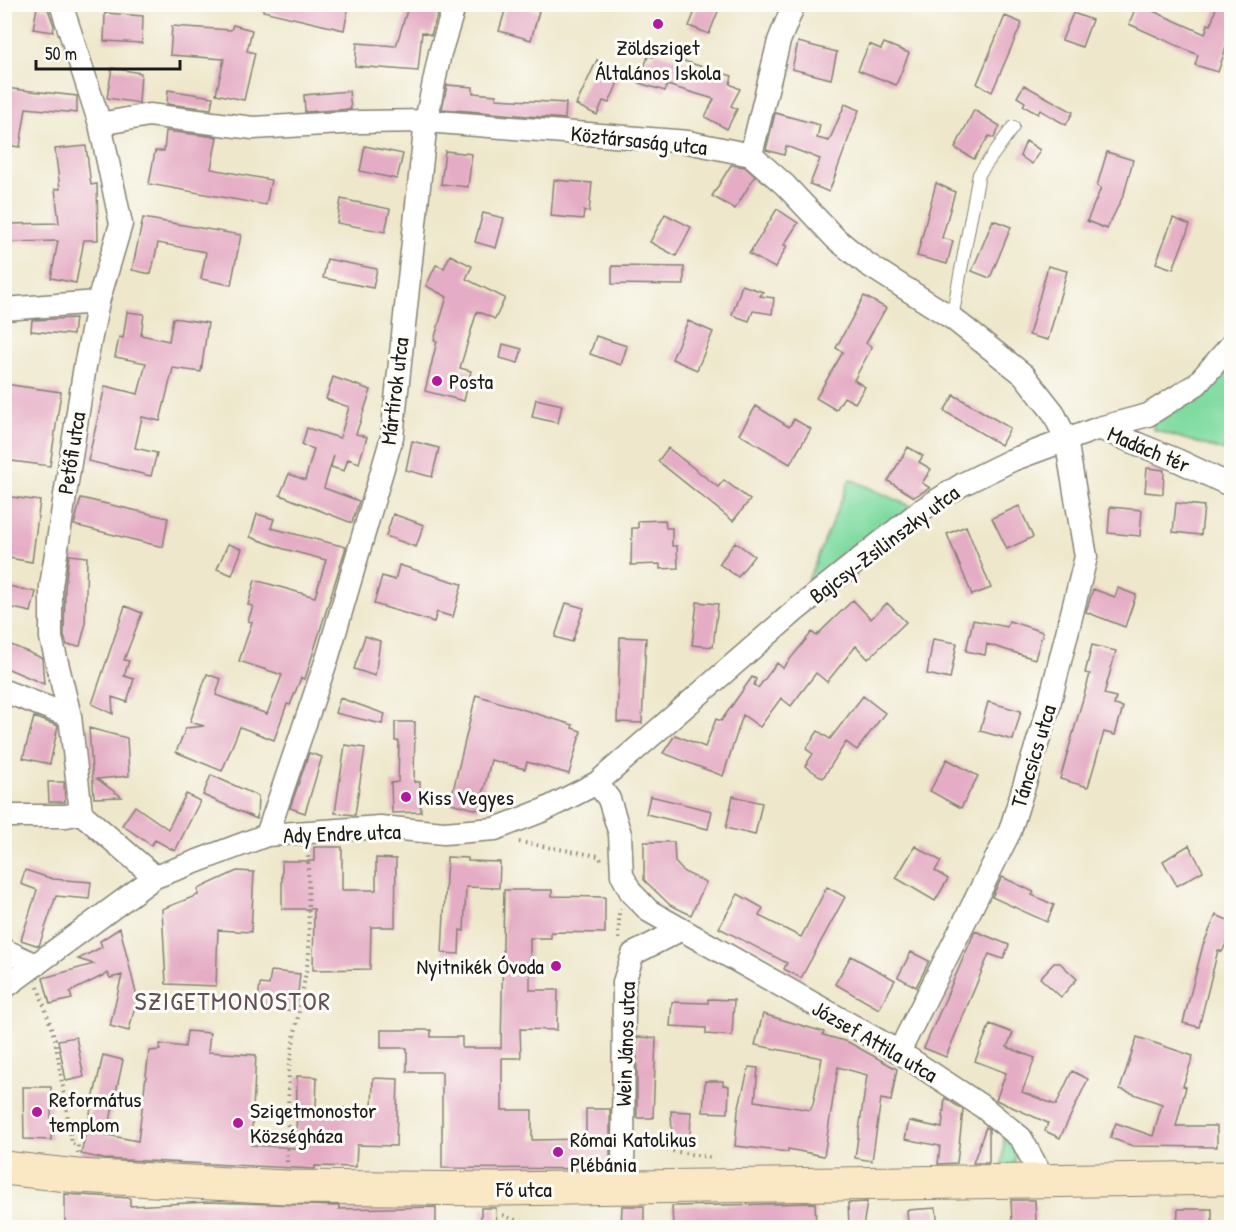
<svg xmlns="http://www.w3.org/2000/svg" width="1236" height="1232" viewBox="0 0 1236 1232" font-family="'Patrick Hand',sans-serif">
<style>
.green{fill:#80dba1;stroke:#4e7c5e;stroke-width:1.5}
.building{fill:#e5adc5}
.lines{fill:none;stroke-linecap:round;stroke-linejoin:round}
.service-casing{stroke:#858274;stroke-width:14}
.minor-casing{stroke:#858274;stroke-width:25}
.secondary-casing{stroke:#858274;stroke-width:35}
.path{stroke:#858274;stroke-width:4;stroke-dasharray:1.5 4.5;stroke-linecap:butt}
.service{stroke:#fff;stroke-width:12}
.minor{stroke:#fff;stroke-width:22}
.secondary{stroke:#fae7c3;stroke-width:33}
.poi-dot{fill:#b5179e;stroke:#fdfcf7;stroke-width:2}
.labels{text-anchor:middle;stroke-width:6;stroke-linejoin:round;paint-order:stroke}
.poi-label{font-size:22px;fill:#1c1c1c;stroke:#fdfcf7;text-anchor:start}
.street-label{font-size:22px;fill:#1c1c1c;stroke:#fdfcf7}
.quarter-label{font-size:26px;letter-spacing:1.5px;fill:#624f57;stroke:#fdfcf7}
</style>
<rect width="100%" height="100%" fill="#fdfcf7"/>
<filter id="ink" filterUnits="userSpaceOnUse"><feTurbulence type="fractalNoise" baseFrequency=".0167" numOctaves="2"/><feDisplacementMap in="SourceGraphic" scale="12" xChannelSelector="R" yChannelSelector="G"/><feConvolveMatrix kernelMatrix="1 2 1 2 8 2 1 2 1" color-interpolation-filters="sRGB"/></filter>
<filter id="wash" filterUnits="userSpaceOnUse"><feTurbulence type="fractalNoise" baseFrequency=".008" numOctaves="4" result="noise"/><feDisplacementMap in="SourceGraphic" scale="24" xChannelSelector="R" yChannelSelector="G"/><feGaussianBlur stdDeviation="1.35" result="paint"/><feColorMatrix in="noise" values="0 0 0 0 0 0 0 0 0 0 0 0 0 0 0 0 0 1.4 0 .05"/><feComposite in="paint" operator="in"/></filter>
<g filter="url(#wash)">
<rect width="100%" height="100%" fill="#eee7cb"/>
<path class="green" d="M1231 370V453L1154 430 1152 422 1204 392Z
M850 479 914 508 800 600Z
M1004 1138C1014 1148 1020 1154 1012 1167L1002 1170Z"/>
<g id="blocks">
<path class="building" d="M263 4H327L348 10 344 30 263 11Z
M409 4H437L436 9 439 10 431 35 422 32 418 71 355 66 357 43 396 46Z
M507 4 539 11 531 40 499 31Z
M698 4H721L709 34 689 26Z
M1137 4 1205 34 1208 24 1211 25 1217 4H1232V29L1218 72 1195 65 1198 55 1129 24Z
M37 7 48 9 54 26 53 32 33 29Z
M105 13 143 16 142 43 104 41Z
M1073 13 1092 20 1082 47 1062 40Z
M1005 16 1022 23 992 92 977 84Z
M233 25 252 30 247 51 255 53 244 100 216 94 224 59 170 55 172 26 231 30Z
M798 42 837 52 831 79 792 69Z
M884 43 909 53 896 85 858 70 869 44 881 49Z
M655 52 732 76 730 84 740 89 731 106 737 109 727 129 705 117 714 99 667 85 665 91 639 83 648 56 653 57Z
M597 60 623 71 609 103 603 101 597 115 576 105Z
M112 68 141 73 139 103 107 98Z
M447 85 473 87V93L496 95V99L566 103 565 119 442 109Z
M1024 85 1073 112 1066 125 1040 110 1038 114 1023 106 1025 102 1017 97Z
M4 88 77 96V113L26 108 20 147 4 145Z
M168 90 213 97 211 109 167 104Z
M349 91 351 109 305 112 304 95Z
M845 104 859 110 829 192 810 184 820 159 786 146 784 155 766 150 775 113 820 125 817 138 829 141Z
M974 110 1000 126 994 138 989 136 974 159 955 148Z
M166 131 217 137 211 169 271 180 266 205 149 184 155 151H164Z
M1026 141 1040 150 1032 164 1020 156Z
M86 146 91 185 97 184 98 240H84L76 283 51 278 58 241 7 242V224L59 223 55 189H60L55 149Z
M365 146 403 154 397 179 360 171Z
M445 151 472 154 468 187 441 184Z
M1107 152 1133 160 1124 194 1107 229 1087 221 1101 188 1097 186Z
M731 165 745 167 755 176 735 209 712 196Z
M554 180 592 183 589 212 584 211 583 219 551 216Z
M936 183 955 192 942 238 953 241 947 264 917 256Z
M341 199 390 209 385 232 337 223Z
M777 209 798 223 784 245 787 246 775 268 749 254Z
M483 213 504 218 496 248 475 242Z
M665 214 691 227 676 256 650 242Z
M143 218 241 235 231 285 201 279 206 252 158 243 151 274 132 270Z
M1173 218 1190 225 1173 269 1156 263Z
M993 220 1011 227 990 278 972 271Z
M450 255 472 266 466 279 505 298 495 319 477 311 460 368 471 371 464 401 425 391 437 341 434 340 447 297 426 286 436 265 444 268Z
M327 259 377 269 373 288 323 278Z
M612 266 684 267V285L612 284Z
M1048 266 1067 271 1048 340 1029 335Z
M742 285 763 292 760 296 774 298 772 314 753 311 749 321 732 315Z
M864 296 886 308 866 343 872 347 854 380 865 387 855 403 844 397 836 410 816 398 843 352 836 348Z
M127 312 144 314 141 335 169 341 173 318 208 323 201 372 173 368 160 421 142 417 135 448 157 453 151 476 88 461 105 386 138 394 146 363 115 357 119 337 123 338Z
M75 318 73 335 31 331 32 320Z
M688 321 713 332 697 370 672 359Z
M596 336 627 346 621 365 590 354Z
M503 344 522 349 518 363 500 358Z
M333 377 371 390 356 434 367 437 359 463 348 459 344 471 331 467 334 455 324 488 359 501 352 523 280 495 289 474 305 480 314 449 302 445 307 428 340 438 349 407 326 399Z
M4 384 61 392 50 466 4 460Z
M954 395 1010 428 1001 445 944 411Z
M536 399 562 405 558 423 532 417Z
M756 406 789 427 794 419 811 429 790 464 739 434Z
M412 441 439 448 432 477 406 470Z
M908 447 923 456 919 462 931 469 922 483 930 488 914 497 888 481Z
M668 448 718 487 724 480 750 500 733 521 658 461Z
M1147 468 1164 470 1163 494 1145 492Z
M4 496 40 501 32 562 4 557Z
M81 498 168 518 163 547 74 525Z
M1176 503 1204 506 1201 535 1173 532Z
M1019 506 1033 537 1007 549 992 518Z
M1110 507 1142 510 1140 536 1108 533Z
M257 514 274 519 271 528 346 547 305 679 301 678 290 705 287 704 274 740 240 727 222 771 176 752 186 728 204 726 190 722 207 674 221 679 216 695 267 714 282 675 239 661 252 622 248 621 253 606 248 605 255 580 315 597 326 560 284 549 250 537Z
M393 514 424 525 416 547 386 536Z
M665 520 666 528H672V546H677L678 568 660 569V564L631 565 632 528H638V521Z
M966 526 991 588 972 595 947 534Z
M735 542 754 556 738 577 719 564Z
M228 544 242 549 232 575 217 569Z
M69 555 87 557 85 627 80 646 67 645 64 636 65 586Z
M399 565 462 584 453 617 437 612 434 622 374 604 382 576 395 580Z
M4 585 36 592 31 612 4 606Z
M1118 588 1136 595 1125 627 1086 612 1093 589 1115 597Z
M853 600 871 619 887 603 906 622 868 659 856 646 827 682 816 673 791 706 781 698 760 727 743 715 723 776 663 753 675 735 705 747 716 719 721 721 752 677 756 679 754 685 758 688 777 663 783 668 812 632 816 636Z
M697 602 718 604 713 647 692 645Z
M566 603 584 608 572 642 555 637Z
M125 606 142 613 124 660 129 661 124 676 134 679 127 702 112 697 113 714 92 704Z
M973 620 1007 627 1009 621 1043 632 1035 659 987 644 985 655 966 651Z
M365 636 380 641 375 676 354 669Z
M620 637 646 638 642 723 617 722Z
M933 639 957 643 950 679 927 674Z
M4 642 42 658 44 684 4 667Z
M1092 645 1116 651 1104 694 1116 697 1114 705 1123 707 1115 735 1104 732 1088 787 1060 779 1090 674 1085 673Z
M476 695 573 725 572 728 581 731 569 774 527 762 525 769 491 760 479 810 450 803Z
M863 696 885 713 857 750 846 742 823 778 805 766 813 754 806 749 818 731 830 739Z
M340 698 385 714 382 724 335 713Z
M988 702 1021 711 1013 740 980 731Z
M34 717 58 726 50 764 23 758Z
M395 722H415L414 782H420L421 812 392 813 391 783 398 782 399 741H395Z
M89 728 127 738 129 776 97 779 122 797 94 798Z
M345 745 365 748 355 815 335 813Z
M309 753 322 757 305 813 290 808Z
M947 759 978 776 961 808 930 791Z
M211 775 258 796 257 819 203 795Z
M48 782H64L65 802H49Z
M186 794 200 801 175 851 155 840 151 845 122 825 135 806 168 829Z
M650 796 712 811 708 829 646 814Z
M733 796 762 803 755 835 726 828Z
M644 842H674L675 862 684 872 706 882 691 915 670 905 644 880Z
M1189 845 1203 871 1177 886 1163 861Z
M915 846 941 861 935 871 948 879 935 901 896 878Z
M314 847H342V890H376V858L396 859 395 927H371L370 969 313 970 314 909H282V861H314Z
M447 857 468 858V861L500 862 499 888 466 887 464 931 460 930 459 954 442 953Z
M25 870 53 879 91 882 89 899 56 896 39 946 21 940 37 890 21 884Z
M237 871 254 872 251 932 218 930 216 986 166 984 162 909 198 895V889Z
M1002 877 1034 892 1032 895 1054 905 1047 922 992 897Z
M827 887 845 897 801 978 784 969 787 963 719 928 738 894 763 908 759 916 801 937Z
M504 890H552V896L605 897V933L551 932V938H530V990H558L557 1030 520 1029 521 1058H502V1110H532V1140L586 1139V1109H610V1169L442 1168V1072H407V1048H381V1030H431V1037H462V1048H501Z
M1216 915 1232 922V931L1222 952 1218 950 1199 1027 1183 1023 1203 945Z
M120 928 137 997 129 1031 110 1026 122 975 110 978 108 973 70 992 72 999 50 1004 43 978 94 964 78 959 102 947 100 941Z
M975 931 1009 945 1003 959 989 954 946 1057 924 1048Z
M911 952 929 961 916 987 898 977Z
M851 956 895 980 879 1009 835 984Z
M1054 963H1060L1077 979 1061 997 1040 978Z
M271 971 300 974 296 1011 257 1007 260 984 269 985Z
M708 999 734 1000 732 1036 706 1034V1028L670 1026 672 1002 708 1003Z
M763 1014 824 1032 823 1035 848 1042 897 1069 891 1101 881 1099 872 1161 855 1158 867 1075 838 1067 824 1156 788 1149V1152L735 1146 738 1110 749 1067 758 1068 755 1101 810 1110 813 1104 822 1058 755 1045Z
M990 1024 1013 1033 1007 1047 1035 1058 1022 1092 1056 1105 1072 1071 1088 1079 1060 1138 1045 1131 1048 1123 996 1100 1006 1073 975 1061Z
M187 1031 210 1033 208 1052 256 1055 251 1145 296 1148 297 1076 317 1077 316 1107 372 1109 373 1078 398 1079 396 1146 357 1145 356 1167 315 1166V1169L104 1159 81 1154 103 1055 123 1060 107 1135 138 1141 149 1051 160 1050V1044L185 1047Z
M76 1037 84 1077 66 1081 58 1040Z
M637 1037 656 1038 653 1118H637Z
M1137 1037 1193 1056 1183 1086 1186 1087 1176 1126H1217V1147L1133 1146 1110 1138 1116 1123 1153 1136 1162 1104 1120 1089Z
M705 1081H723V1085L729 1086 728 1113 703 1112Z
M23 1087H51V1140L24 1139Z
M945 1098 963 1110 957 1163 938 1164 940 1146 905 1139 909 1121 942 1128Z
M671 1111 691 1112 690 1137 672 1136Z
M986 1127 989 1129V1163H973Z
M65 1194 130 1198V1206L208 1202 339 1206V1209L436 1207V1227H65Z
M1011 1200H1035L1036 1221 1012 1223Z
M867 1202 863 1227H849L848 1203Z
M815 1203 816 1227H673L672 1206Z
M622 1206H644V1227H621Z
M481 1208H496L497 1227H481Z
M936 1208 938 1227H908L907 1210Z
M1178 1209H1212V1227H1177Z"/>
</g>
</g>
<g filter="url(#ink)">
<use href="#blocks" fill-opacity="0" stroke="#858274" stroke-width="1.5"/>
<g class="lines">
<defs>
<path id="service" d="M952 318 979 174 1013 127"/>
<path id="minor" d="M61 4 100 124 121 224 98 302 85 366 51 586V638L70 716 81 813 155 877
M100 124 149 115 253 128 360 122 426 121 688 142 751 155 785 185 835 238 867 264 952 318 1024 375 1053 412 1066 439 1086 557 1048 709 1010 831 899 1052
M751 155 779 41 794 4
M4 309 98 302
M1099 428 1179 461 1232 486
M4 691 70 716
M597 783 609 799 620 834 622 875 631 892 649 911 899 1052 983 1107 1021 1138 1044 1181
M4 816H66L81 813
M267 835 328 656 392 437 426 121 440 53 455 4
M4 950 36 965
M4 988 155 877 267 835 380 827 444 833 495 829 544 810 597 783 795 611 920 511 963 484 1012 460 1099 428 1148 415 1197 384 1232 344
M623 1188 624 982 633 954 680 930"/>
<path id="secondary" d="M4 1168 77 1176 286 1187 498 1189 1232 1178"/>
</defs>
<use href="#service" class="service-casing"/>
<use href="#minor" class="minor-casing"/>
<use href="#secondary" class="secondary-casing"/>
<path class="path" d="M519 842 599 856 601 860
M619 939V908
M38 987 55 1039 72 1144 78 1145V1153
M643 1146 713 1158
M287 1162 289 1066 309 955 308 851
M503 1215 518 1221 525 1228"/>
<use href="#service" class="service"/>
<use href="#minor" class="minor"/>
<use href="#secondary" class="secondary"/>
</g>
</g>
<g class="poi-dot">
<circle cx="658" cy="24" r="6"/>
<circle cx="437" cy="381" r="6"/>
<circle cx="406" cy="797" r="6"/>
<circle cx="556" cy="966" r="6"/>
<circle cx="37" cy="1112" r="6"/>
<circle cx="238" cy="1123" r="6"/>
<circle cx="558" cy="1152" r="6"/>
</g>
<g class="labels">
<g class="poi-label">
<text x="658" y="55" text-anchor="middle">Zöldsziget<tspan x="658" dy="25">Általános Iskola</tspan></text>
<text x="449" y="389">Posta</text>
<text x="418" y="805">Kiss Vegyes</text>
<text x="544" y="974" text-anchor="end">Nyitnikék Óvoda</text>
<text x="49" y="1107">Református<tspan x="49" dy="25">templom</tspan></text>
<text x="250" y="1118">Szigetmonostor<tspan x="250" dy="25">Községháza</tspan></text>
<text x="570" y="1147">Római Katolikus<tspan x="570" dy="25">Plébánia</tspan></text>
</g>
<g class="street-label">
<text transform="translate(639 140) rotate(6)" y="8">Köztársaság utca</text>
<text transform="translate(394 391) rotate(-83)" y="8">Mártírok utca</text>
<text transform="translate(1149 449) rotate(23)" y="8">Madách tér</text>
<text transform="translate(71 453) rotate(-81)" y="8">Petőfi utca</text>
<text transform="translate(884 544) rotate(-37)" y="8">Bajcsy-Zsilinszky utca</text>
<text transform="translate(1033 756) rotate(-73)" y="8">Táncsics utca</text>
<text transform="translate(342 833) rotate(-2)" y="8">Ady Endre utca</text>
<text transform="translate(875 1041) rotate(30)" y="8">József Attila utca</text>
<text transform="translate(625 1044) rotate(-88)" y="8">Wein János utca</text>
<text x="524" y="1197">Fő utca</text>
</g>
<g class="quarter-label">
<text x="233" y="1010">SZIGETMONOSTOR</text>
</g>
</g>
<rect width="1236" height="1232" fill="none" stroke="#fdfcf7" stroke-width="24"/>
<path d="M36 60v9h144v-9" fill="none" stroke="#1c1c1c" stroke-width="3"/>
<text x="45" y="60" font-size="18" fill="#1c1c1c" stroke="#fdfcf7" stroke-width="4.5" paint-order="stroke">50 m</text>
</svg>
